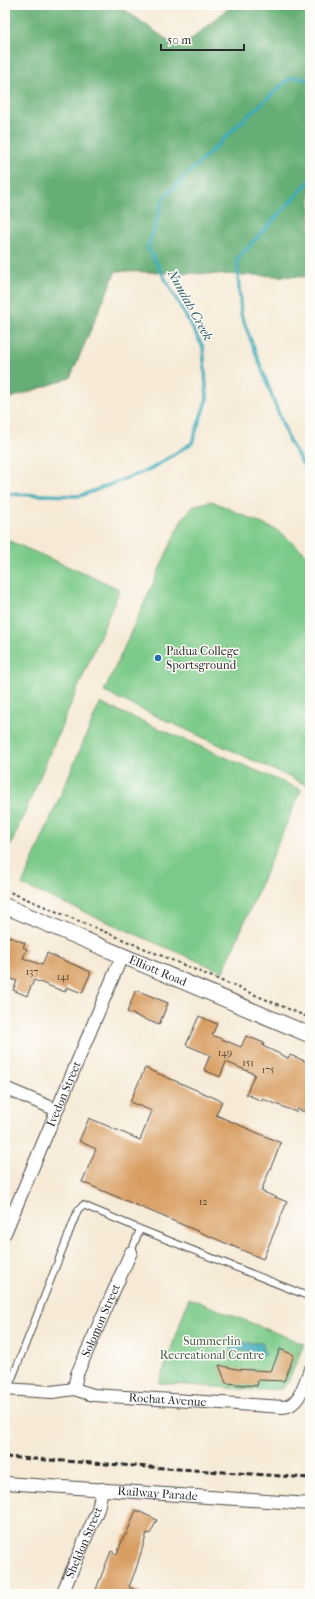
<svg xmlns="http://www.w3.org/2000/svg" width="315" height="1599" viewBox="0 0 315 1599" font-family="'IM FELL French Canon',serif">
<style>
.green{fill:#7cca89;stroke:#547a5a}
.forest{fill:#65ae75;stroke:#486c50}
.water{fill:#3dabba;stroke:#346b72}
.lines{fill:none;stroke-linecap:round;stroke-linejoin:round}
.stream{stroke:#3dabba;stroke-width:3.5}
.building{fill:#d89d60}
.service-casing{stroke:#494845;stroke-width:8}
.minor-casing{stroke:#494845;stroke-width:14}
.tertiary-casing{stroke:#494845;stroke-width:17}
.path{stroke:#494845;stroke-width:2;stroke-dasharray:3 3;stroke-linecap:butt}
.service{stroke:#fff;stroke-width:6}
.minor{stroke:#fff;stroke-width:12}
.tertiary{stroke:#fff;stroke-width:15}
.rail{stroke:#2b2b2b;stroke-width:3;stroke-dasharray:6 3;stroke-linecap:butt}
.poi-dot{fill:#1f6fb2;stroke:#fdfcf7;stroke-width:1.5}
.labels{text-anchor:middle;stroke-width:3;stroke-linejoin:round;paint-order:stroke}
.number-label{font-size:10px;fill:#564838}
.poi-label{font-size:12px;fill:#2b2b2b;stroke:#fdfcf7;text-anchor:start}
.street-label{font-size:12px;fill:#2b2b2b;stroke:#fdfcf7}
.park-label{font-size:12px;fill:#435b47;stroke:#fdfcf7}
.water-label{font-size:13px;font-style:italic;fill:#325e64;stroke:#fdfcf7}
</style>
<rect width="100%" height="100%" fill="#fdfcf7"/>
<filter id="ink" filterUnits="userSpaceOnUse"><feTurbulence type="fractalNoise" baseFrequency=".025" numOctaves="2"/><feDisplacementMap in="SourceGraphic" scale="8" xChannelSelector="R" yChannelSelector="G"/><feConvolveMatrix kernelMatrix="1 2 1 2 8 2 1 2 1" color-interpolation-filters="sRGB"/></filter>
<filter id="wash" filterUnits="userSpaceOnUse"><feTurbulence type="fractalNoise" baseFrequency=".012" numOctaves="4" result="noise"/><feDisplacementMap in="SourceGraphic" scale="16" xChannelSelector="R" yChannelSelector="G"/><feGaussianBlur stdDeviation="0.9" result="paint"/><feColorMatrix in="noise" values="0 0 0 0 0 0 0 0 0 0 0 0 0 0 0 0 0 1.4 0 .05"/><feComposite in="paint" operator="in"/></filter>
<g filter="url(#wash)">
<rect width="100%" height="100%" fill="#f6ead6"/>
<path class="green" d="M212 501 278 531 310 557V783L309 786 104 692 182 519 195 505Z
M5 539 120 589 10 847 5 845Z
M100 703 301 790 223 972 22 885Z
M189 1298 304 1344 288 1382 282 1389 258 1390 159 1383Z"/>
<path class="forest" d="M5 5H118L180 49 232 5H310V277L116 271 70 378 5 400Z"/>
<path class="water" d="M227 1336 236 1338 243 1343H263V1351L267 1354 262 1357 248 1351H231V1343L226 1339Z"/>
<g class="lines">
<path class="stream" d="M310 181 237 259 241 314 289 441 310 476
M5 494 80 496 151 469 192 443 207 398 203 347 148 248 164 197 239 124 291 77 310 80"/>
</g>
<g id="blocks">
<path class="building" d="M5 935 25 943 23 947 27 949 23 958 42 965 47 953 91 972 82 993 67 987 65 992 34 980 27 996 13 990 17 981 5 977Z
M136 990 168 1003 159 1025 127 1012Z
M199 1016 217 1024 212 1035 241 1047 246 1036 264 1043 263 1046 288 1058 290 1055 307 1062 306 1064 310 1066V1114L297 1109 296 1112 263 1099 262 1101 246 1094 255 1074 226 1062 220 1077 204 1070 210 1055 186 1045Z
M145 1068 222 1101 216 1115 281 1143 261 1191 287 1202 263 1259 82 1182 96 1149 79 1141 89 1118 140 1140 152 1111 130 1102Z
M280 1349 294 1355 284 1381 258 1380 257 1386 226 1383 219 1365 236 1369 271 1371Z
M136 1510 157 1520 150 1534 147 1533 136 1569 129 1587 145 1594H100L95 1592 111 1551 117 1554 124 1535H126Z"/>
</g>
</g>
<g filter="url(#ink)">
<use href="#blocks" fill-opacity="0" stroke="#494845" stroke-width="1"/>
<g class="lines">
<defs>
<path id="service" d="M131 1252 140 1229 310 1297
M8 1389 78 1210 83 1205 140 1229"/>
<g id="minor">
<path d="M5 1088 57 1110"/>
<path id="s1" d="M5 1233 122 956"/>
<path id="s2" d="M5 1389 52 1392 74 1389 93 1395 283 1407C300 1406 304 1383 310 1370"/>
<path id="s3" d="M74 1389 77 1374 131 1252"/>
<path id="s4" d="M5 1483 310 1504"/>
<path id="s5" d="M62 1594 98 1509 102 1489"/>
</g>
<g id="tertiary">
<path id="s6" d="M5 906 310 1035"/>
</g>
</defs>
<use href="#service" class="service-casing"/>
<use href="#minor" class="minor-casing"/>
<use href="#tertiary" class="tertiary-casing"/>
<path class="path" d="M5 890 310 1018"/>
<use href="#service" class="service"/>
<use href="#minor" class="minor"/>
<use href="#tertiary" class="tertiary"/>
<path class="rail" d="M5 1457 310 1478"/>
</g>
</g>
<circle class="poi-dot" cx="158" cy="658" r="4"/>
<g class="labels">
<g class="number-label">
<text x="32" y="975">137</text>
<text x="63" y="980">141</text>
<text x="225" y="1056">149</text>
<text x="248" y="1066">151</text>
<text x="268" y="1073">175</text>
<text x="203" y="1205">12</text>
</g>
<g class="poi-label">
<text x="166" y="655">Padua College<tspan x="166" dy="14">Sportsground</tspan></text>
</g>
<g class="street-label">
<text dy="4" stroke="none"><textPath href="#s6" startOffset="166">Elliott Road</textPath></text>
<text dy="4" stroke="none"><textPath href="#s1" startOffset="151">Ivedon Street</textPath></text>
<text dy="4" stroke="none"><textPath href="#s3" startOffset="74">Solomon Street</textPath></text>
<text dy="4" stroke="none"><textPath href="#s2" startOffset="164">Rochat Avenue</textPath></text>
<text dy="4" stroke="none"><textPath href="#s4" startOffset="153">Railway Parade</textPath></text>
<text dy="4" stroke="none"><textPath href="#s5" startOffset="56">Sheldon Street</textPath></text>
</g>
<g class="park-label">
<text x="212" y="1345">Summerlin<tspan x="212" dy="14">Recreational Centre</tspan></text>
</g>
<g class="water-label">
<text transform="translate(191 305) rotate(61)" y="5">Nundah Creek</text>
</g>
</g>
<rect width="315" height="1599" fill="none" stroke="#fdfcf7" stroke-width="20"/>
<path d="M161 44v6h83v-6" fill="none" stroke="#2b2b2b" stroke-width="2"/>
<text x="167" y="44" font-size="12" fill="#2b2b2b" stroke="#fdfcf7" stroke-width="3" paint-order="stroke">50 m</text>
</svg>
